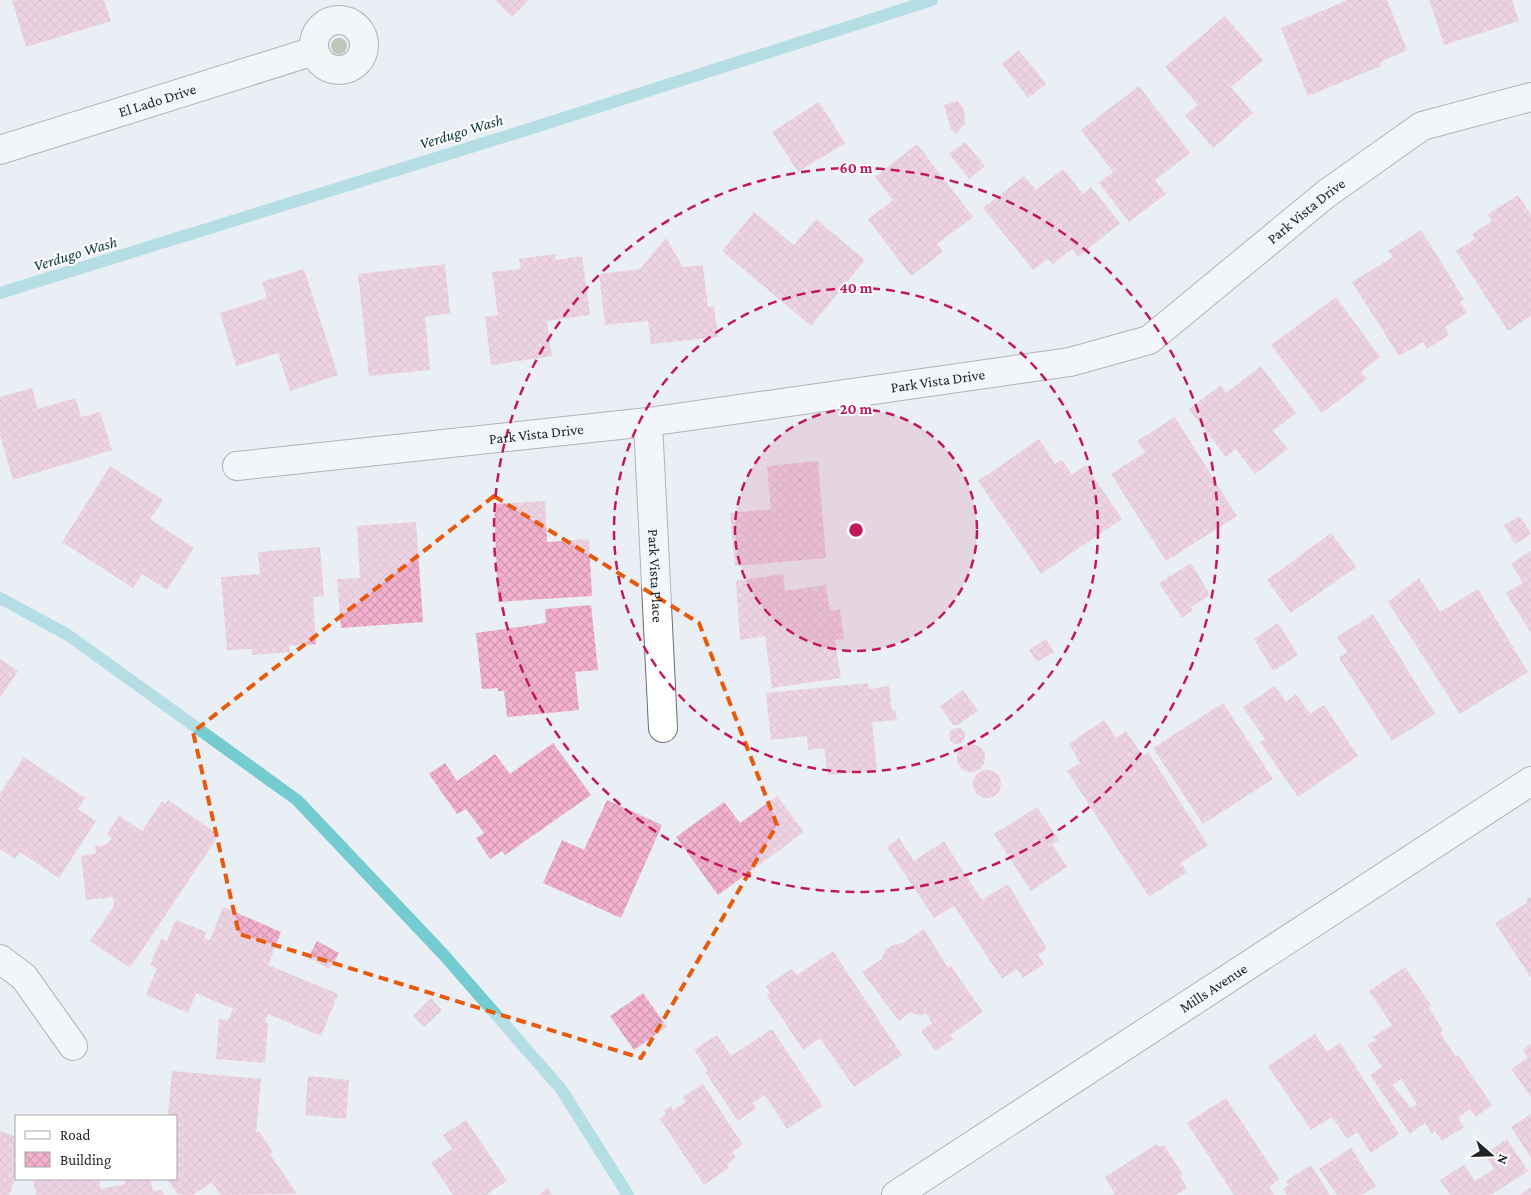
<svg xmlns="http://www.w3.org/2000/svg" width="1531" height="1195" viewBox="0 0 1531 1195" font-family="'Crimson Pro',serif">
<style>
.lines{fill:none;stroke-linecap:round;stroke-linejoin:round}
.stream{stroke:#74cbd0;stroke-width:12}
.building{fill:url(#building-cross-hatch);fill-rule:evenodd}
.minor-casing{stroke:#676c70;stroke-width:30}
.minor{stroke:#fff;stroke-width:28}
.tree{fill:#8a946e}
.marked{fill:none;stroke:#e8590c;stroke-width:4;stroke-dasharray:10 6;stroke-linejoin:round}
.ring{fill:none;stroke:#c2185b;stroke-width:2.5;stroke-dasharray:9 6}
.labels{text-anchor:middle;stroke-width:4;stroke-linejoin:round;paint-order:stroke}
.street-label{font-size:15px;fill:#222426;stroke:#fff}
.water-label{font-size:16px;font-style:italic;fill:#0e393b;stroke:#fff}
.centre{fill:#c2185b;stroke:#fff;stroke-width:2.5}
.ring-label{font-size:15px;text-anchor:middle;font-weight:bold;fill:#c2185b;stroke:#fff;stroke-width:4;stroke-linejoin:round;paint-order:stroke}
</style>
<defs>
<pattern id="building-cross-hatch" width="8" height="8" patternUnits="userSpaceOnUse" patternTransform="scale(1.25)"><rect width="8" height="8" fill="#f3b1ce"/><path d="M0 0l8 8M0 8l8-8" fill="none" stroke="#d098b1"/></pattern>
</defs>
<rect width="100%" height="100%" fill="#e9eff4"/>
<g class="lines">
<path class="stream" d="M0 293 526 130 932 0
M0 598 68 635 297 800 443 954 561 1089 628 1195"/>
</g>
<path class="building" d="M12 0H104L111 21 26 47Z
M495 0H529L512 17Z
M1348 0H1387L1407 50 1380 62 1381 66 1308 96 1281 28Z
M1429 0H1512L1519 21 1444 45Z
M1225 16 1263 60 1231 87 1253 113 1213 148 1185 115 1198 105 1165 67Z
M1019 50 1046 84 1028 98 1002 64Z
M1139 86 1190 153 1155 180 1166 194 1129 222 1099 183 1113 172 1081 130Z
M958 101 964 110 965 123 956 134 951 129 944 105Z
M819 102 845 143 798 172 772 132Z
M965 142 985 166 969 179 949 154Z
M917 144 973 217 937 244 943 252 911 276 868 219 893 200 875 177Z
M1063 169 1083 194 1091 187 1120 223 1078 257 1072 249 1053 264 1048 259 1033 270 983 208 1024 176 1036 190Z
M1518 195 1531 215V316L1508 331 1456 251 1475 239 1472 234 1492 221 1488 214Z
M754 212 794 245 816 219 865 260 811 326 722 251Z
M1421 230 1464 299 1460 302 1467 313 1445 327 1449 335 1427 349 1423 342 1399 356 1352 282 1393 257 1388 251Z
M666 238 683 267 703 265 708 307H714L718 337 651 344 648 321 605 325 599 274 640 269Z
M555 254 556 260 582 256 590 315 547 321 552 356 491 365 485 317 498 315 492 272 521 269 519 259Z
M445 264 450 313 425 317 430 370 369 376 358 274Z
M304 269 338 375 290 391 278 353 236 366 220 313 267 298 262 282Z
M1336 297 1380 357 1361 372 1367 379 1322 413 1271 345Z
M1261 366 1296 413 1273 431 1288 449 1255 474 1236 449 1226 457 1189 409 1221 385 1226 393Z
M32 388 38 409 76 398 81 417 100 412 112 450 13 480 0 436V397Z
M1175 417 1237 516 1166 561 1111 474 1145 452 1137 441Z
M1039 439 1055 464 1062 460 1072 475 1086 465 1122 519 1041 574 978 481Z
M818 461 826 558 735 566 730 513 771 509 767 466Z
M110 466 163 500 150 519 194 548 167 590 142 574 133 588 62 542Z
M545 501 547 542 589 539 592 596 498 602 494 504Z
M1520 516 1531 534 1515 544 1504 525Z
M416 522 423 622 341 628 337 579 360 578 357 526Z
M1331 533 1356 567 1291 613 1267 580Z
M320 547 324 596 313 597 316 644 289 646 290 652 252 655V649L227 650 221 577 260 574 258 552Z
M1531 551V633L1506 593 1523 583 1511 564Z
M1191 563 1210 595 1191 607 1193 610 1182 618 1159 583Z
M783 574 785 591 826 585 830 611 840 609 844 639 835 640 841 678 772 688 765 636 740 640 736 581Z
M1419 578 1440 612 1478 589 1528 672 1460 714 1388 602Z
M591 605 598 670 575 672 579 710 507 717 504 691H498V688L482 689 476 633 546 623 545 609Z
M1373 614 1435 714 1392 741 1339 658 1347 652 1337 637Z
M1278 623 1298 655 1273 671 1254 639Z
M1046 639 1054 652 1037 662 1029 650Z
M0 659 18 671 0 698Z
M868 683 869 689 889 686 892 711 895 710 897 720 872 722 877 770 828 775 824 748 808 750 807 736 771 740 766 693Z
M1275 686 1286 702 1296 694 1310 714 1324 705 1358 756 1298 797 1260 742 1265 739 1243 707Z
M963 690 978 711 958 725H953L940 706Z
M1223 703 1273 779 1203 824 1153 748Z
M1104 720 1116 738 1126 731 1143 756 1148 752 1208 845 1181 863 1187 872 1149 897 1067 771 1080 763 1069 744Z
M949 736a8 8 0 1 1 16 0a8 8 0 1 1-16 0Z
M553 743 591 795 505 855 502 851 490 859 476 838 484 833 466 809 457 814 429 774 445 763 457 781 495 754 510 774Z
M957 758a14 14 0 1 1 28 0a14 14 0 1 1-28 0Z
M24 757 85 798 78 809 96 821 59 878 20 852 15 859 0 849V794Z
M973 784a14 14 0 1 1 28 0a14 14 0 1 1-28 0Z
M777 796 804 832 718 895 676 837 724 802 740 823Z
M168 800 219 835 130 968 90 941 114 906 113 897 86 900 81 856 96 854 95 846 106 845 112 838 107 834 119 816 142 831 162 801 165 804Z
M607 800 662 825 621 918 543 883 562 840 584 850Z
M1037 807 1059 840 1052 844 1067 867 1031 891 994 834Z
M899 838 914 861 944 841 982 900 1008 884 1047 949 1038 955 1044 964 1023 978 1017 969 1002 979 954 906 934 918 887 847Z
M1531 897V978L1495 923 1527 903 1526 900Z
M223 907 281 932 268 965 338 994 321 1036 268 1014 265 1023H268L265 1063 216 1059 219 1019 228 1020 233 1009 196 993 188 1013 146 995 157 968 150 965 161 939 167 941 176 920 206 932 204 938 210 940Z
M924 929 948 968 951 966 983 1012 950 1035 953 1039 935 1051 921 1031 932 1023 926 1013 920 1016 910 1012 899 1021 862 972 882 959 885 950 892 945 903 943Z
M317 941 339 953 330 969 308 958Z
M833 951 902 1055 854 1087 820 1038 803 1050 766 994 770 993 766 986 792 969 797 975Z
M1405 967 1431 1005 1428 1007 1443 1030 1440 1033 1456 1057 1458 1055 1492 1105 1476 1117 1470 1109 1458 1118 1464 1127 1442 1141 1435 1131 1432 1134 1425 1123 1410 1134 1370 1075 1382 1067 1367 1045 1376 1040 1373 1037 1392 1025 1369 991ZM1401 1079 1417 1104 1411 1108 1392 1085Z
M643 993 667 1027 634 1050 610 1016Z
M431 998 442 1010 424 1027 413 1016Z
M772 1029 823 1106 787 1129 765 1095 752 1103 756 1108 738 1121 705 1072 708 1071 694 1050 717 1035 731 1056Z
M1315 1034 1327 1052 1340 1043 1399 1134 1371 1153 1357 1132 1347 1139 1332 1117 1311 1130 1268 1066Z
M1531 1044V1097L1511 1069 1528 1058 1523 1050Z
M172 1071 261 1079 256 1133 259 1131 273 1152 270 1154 297 1194 221 1195 212 1182 193 1195H178L167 1179H176V1116L168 1115Z
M308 1076 349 1080 346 1119 305 1115Z
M703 1084 743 1145 732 1152 736 1157 727 1164 729 1168 704 1185 660 1119 666 1114 664 1111 671 1106 673 1110 686 1102 683 1097Z
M1226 1098 1279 1179 1269 1187 1274 1195H1234L1187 1123Z
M1531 1114V1158L1511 1127Z
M466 1120 507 1181 486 1195H453L431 1163 452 1149 443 1135Z
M0 1131 16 1137V1176L9 1195H0Z
M1507 1139 1528 1171 1491 1195H1450L1440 1180 1464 1165 1475 1181 1494 1169 1485 1154Z
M1157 1144 1159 1147 1164 1145 1183 1175 1180 1176 1187 1188 1176 1195H1112L1115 1194 1105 1177Z
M1351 1148 1376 1186 1362 1195H1337L1319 1169Z
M1311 1165 1330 1195H1287L1283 1189 1289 1185 1286 1181Z
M33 1179H99L101 1189 125 1184 124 1179H150L153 1191 161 1190 164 1195H36Z
M1531 1187V1195H1519Z
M548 1188 552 1195H538Z"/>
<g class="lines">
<defs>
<g id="minor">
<circle cx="339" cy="45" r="25"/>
<path id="s1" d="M0 150 314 51"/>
<path id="s2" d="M648 422 663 728"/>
<path id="s3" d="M237 466 648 422 1070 362 1149 340 1326 194 1422 126 1531 97"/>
<path d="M0 959 24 977 73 1046"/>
<path id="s4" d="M896 1195 1531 781"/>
</g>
</defs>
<use href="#minor" class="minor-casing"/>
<use href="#minor" class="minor"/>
</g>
<circle class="tree" cx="339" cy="46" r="8"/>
<path d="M0 0H1531V1195H0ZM494 496 699 623 777 825 641 1058 239 934 193 732Z" fill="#e9eff4" fill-opacity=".55" fill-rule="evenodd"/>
<path class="marked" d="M494 496 699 623 777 825 641 1058 239 934 193 732Z"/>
<circle cx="856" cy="530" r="121" fill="#c2185b" fill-opacity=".12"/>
<g class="ring">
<circle cx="856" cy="530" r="121"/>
<circle cx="856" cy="530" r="242"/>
<circle cx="856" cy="530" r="362"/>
</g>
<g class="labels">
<g class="street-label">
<text dy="5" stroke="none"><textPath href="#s1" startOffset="165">El Lado Drive</textPath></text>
<text dy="5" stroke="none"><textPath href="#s3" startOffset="1125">Park Vista Drive</textPath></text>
<text dy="5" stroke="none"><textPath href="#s3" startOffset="706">Park Vista Drive</textPath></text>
<text dy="5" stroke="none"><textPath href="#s3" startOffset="301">Park Vista Drive</textPath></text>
<text dy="5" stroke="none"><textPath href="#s2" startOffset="154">Park Vista Place</textPath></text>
<text dy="5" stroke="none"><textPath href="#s4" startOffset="379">Mills Avenue</textPath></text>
</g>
<g class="water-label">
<text transform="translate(461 131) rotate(-17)" y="6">Verdugo Wash</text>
<text transform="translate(75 253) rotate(-17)" y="6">Verdugo Wash</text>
</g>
</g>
<circle cx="856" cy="530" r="8" class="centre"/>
<g class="ring-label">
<text x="856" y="173">60 m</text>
<text x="856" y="293">40 m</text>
<text x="856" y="414">20 m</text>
</g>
<rect x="15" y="1115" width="162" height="65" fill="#ffffff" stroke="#a7a7a8"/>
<rect x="25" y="1131" width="25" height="8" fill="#ffffff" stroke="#a7a7a8"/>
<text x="60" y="1140" font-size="15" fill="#222426">Road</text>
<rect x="25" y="1152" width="25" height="15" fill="url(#building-cross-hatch)" stroke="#a7a7a8"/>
<text x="60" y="1165" font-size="15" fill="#222426">Building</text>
<g transform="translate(1491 1155) rotate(110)" stroke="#ffffff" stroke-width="4" paint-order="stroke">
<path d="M0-4L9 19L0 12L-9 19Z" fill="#222426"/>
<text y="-8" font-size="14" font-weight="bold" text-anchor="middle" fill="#222426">N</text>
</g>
</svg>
